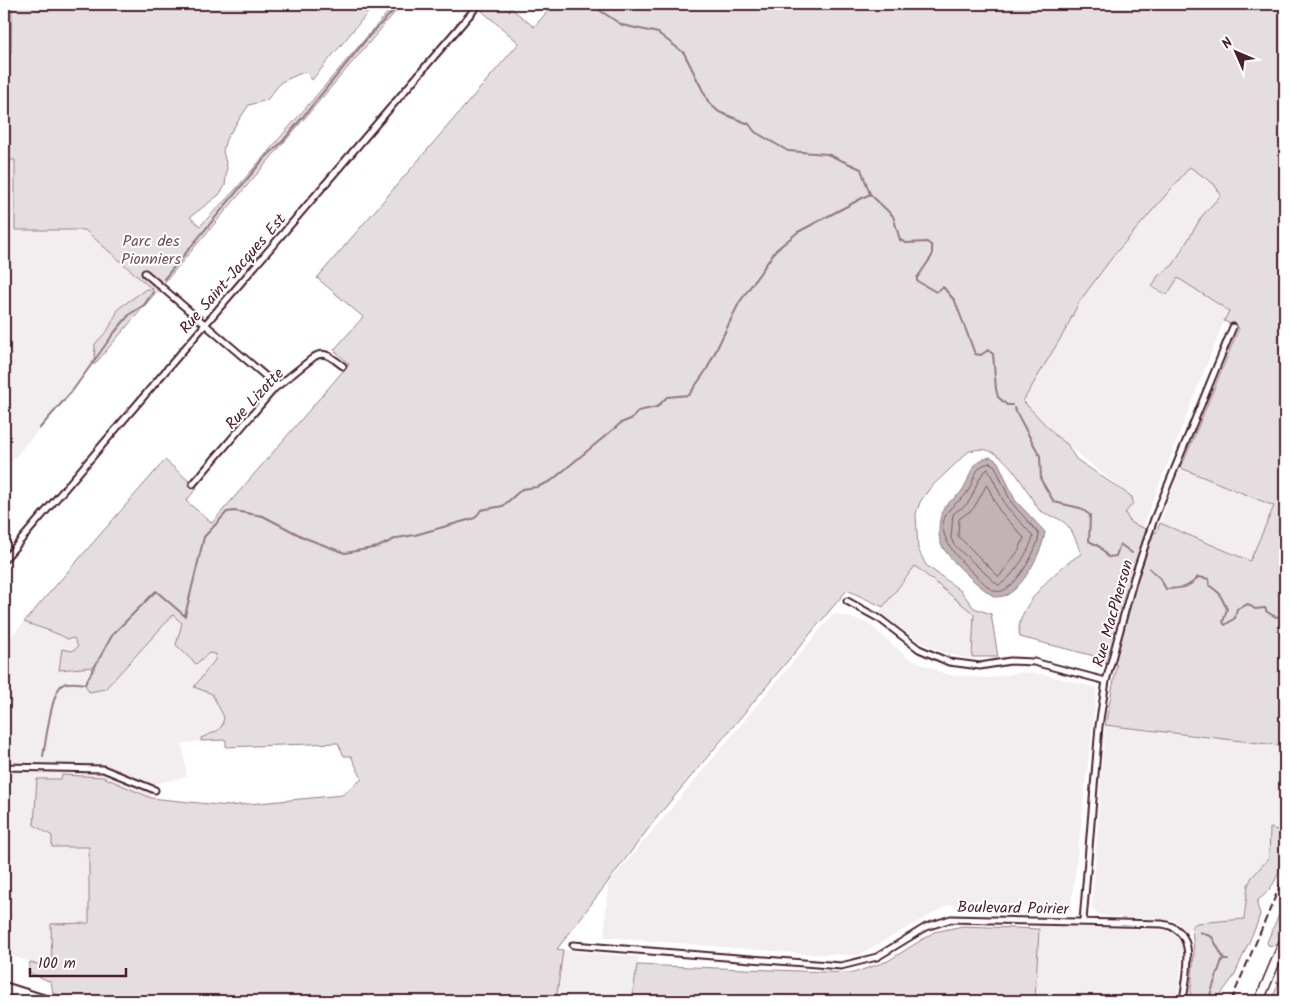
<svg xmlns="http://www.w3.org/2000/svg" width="1289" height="1005" viewBox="0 0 1289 1005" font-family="Kalam,sans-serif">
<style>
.built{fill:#f2eeef}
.green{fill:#e5dee0;stroke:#987e86;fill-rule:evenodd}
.water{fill:#c1b3b6;stroke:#91787e}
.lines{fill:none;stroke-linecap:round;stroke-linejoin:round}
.shore{stroke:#7a5a63;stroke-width:1}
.stream{stroke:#91787e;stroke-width:2}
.street-casing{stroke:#4a1f2b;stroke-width:9}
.secondary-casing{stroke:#4a1f2b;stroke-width:11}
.highway-casing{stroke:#4a1f2b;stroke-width:14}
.street{stroke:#fff;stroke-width:5}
.secondary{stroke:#fff;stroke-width:8}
.highway{stroke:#fff;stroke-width:10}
.rail{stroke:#4a1f2b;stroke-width:2;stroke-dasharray:8 4;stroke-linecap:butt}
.labels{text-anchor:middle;stroke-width:4;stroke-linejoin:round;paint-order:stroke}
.park-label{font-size:16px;fill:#714f58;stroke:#fff}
.street-label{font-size:16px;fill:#4a1f2b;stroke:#fff}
</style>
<rect width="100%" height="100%" fill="#fff"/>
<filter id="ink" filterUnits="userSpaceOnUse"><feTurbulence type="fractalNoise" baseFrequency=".02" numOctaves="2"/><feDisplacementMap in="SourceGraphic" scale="10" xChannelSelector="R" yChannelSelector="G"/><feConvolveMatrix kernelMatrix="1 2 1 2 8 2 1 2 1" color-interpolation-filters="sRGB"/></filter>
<g filter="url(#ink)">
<path class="built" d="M4 160H15V230H85L156 292 146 289 119 308 108 330 95 344 94 365 4 470Z
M1187 163 1252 202 1248 301 1224 321 1141 531 1119 517 1127 494 1005 393Z
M1181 467 1274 506 1250 561 1160 523Z
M915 566 974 614 971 659 948 654 922 643 879 612Z
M834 613 868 623 908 658 948 675 988 678 1024 672 1047 675 1097 688 1071 909 948 905 859 955 807 954 604 937 608 884Z
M173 615 182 623 176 645 196 663 209 653 216 654 215 660 194 686 212 694 222 710 224 717 222 726 214 734 201 738V741L182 744 187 777 154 784 151 798 103 777 62 775 34 825 52 836 53 847H89V923L52 968 4 954V645L24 622 39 628 53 630 68 639 74 637 78 647 72 652 67 670 94 667 85 684 89 692 105 689Z
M1105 725 1285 746V823L1281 831 1270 829 1269 858 1252 877 1248 885 1244 919 1197 923 1191 930 1187 931 1174 920 1105 916 1100 915 1092 908Z
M1039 926 1165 930 1171 932 1177 937 1183 948 1177 1001H1035Z
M563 950 639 957 632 1001H556Z"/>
<path class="green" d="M12 4H375L312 80 306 71 281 82 267 100 249 105 226 139 223 151 227 167 225 186 219 195 190 217 200 226 235 190 395 4H402L94 365 95 344 108 330 119 308 146 289 153 290 85 230H15V160H4V53H11Z
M488 4H506L534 27 554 4H1285V746L1105 725 1117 665 1105 663 1106 659 1020 637C1011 610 1060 566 1081 554 1076 541 1073 528 1061 520 1054 516 1046 515 1039 510 1024 488 1002 437 968 452L930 488 920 502 916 514 918 549 926 565 961 591 974 608 991 614 998 657H972L974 614 915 566 883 607 847 590 658 816 557 949 563 950 556 1001H77L53 993 51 982 28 972 30 962 52 968 51 924 89 923V847H52V836L34 825 37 779H61L62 775 103 777 151 798 228 806 342 795 362 779 351 756H344L338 743 226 747V740L201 741V738L217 731 222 726 224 717 212 694 194 687 215 660 216 654 209 653 196 664 176 645 182 623 173 615 105 689 89 692 85 684 94 667 59 670 62 649 72 651 78 647 74 638 68 639C53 631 40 628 24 622L165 460 197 488 186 501 212 523 349 364 334 350 363 317 317 278 519 43 482 11ZM1190 167 1214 184 1221 195 1202 216 1173 265 1158 276 1152 287 1167 295 1178 278 1229 311 1224 321 1239 328 1181 468 1274 506 1250 561 1160 523 1156 533 1131 523 1125 513 1133 503 1132 497 1076 459 1067 444 1056 436 1023 401 1066 329 1079 302 1114 255Z
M1285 823C1285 850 1283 883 1258 900L1257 904 1260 914 1257 924 1234 976 1216 1001H1190L1194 953 1192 926 1197 923 1244 919 1248 885 1252 877 1269 858 1270 828 1281 831Z
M1285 901C1285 915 1288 938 1273 946L1268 945 1267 942Z
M963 926 1039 929 1035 1001H632L637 965 853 973 888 961 934 932Z
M1285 968V1001H1271Z"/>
<path class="water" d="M991 457 998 462 1015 500 1045 532C1043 550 1024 586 1007 595 1004 596 999 597 995 597 982 590 943 555 940 541 938 532 939 518 943 510 947 501 958 498 963 489 973 473 969 461 991 457Z"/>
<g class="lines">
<path class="shore" d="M990 463 995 466 1011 502 1039 534C1038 549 1018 584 1004 590 999 593 994 591 989 588 972 571 927 537 949 510 955 502 963 500 968 491 975 480 974 465 990 463Z
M988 469 1006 506 1033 536C1031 549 1010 582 998 585L954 545 951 538 953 514C957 510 963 508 967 504 976 494 976 476 988 469Z
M987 485 999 510 1024 538 1019 550 999 577 958 536 959 519 973 509Z"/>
<path class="stream" d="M590 4 622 25 658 33 684 53 709 103 719 112 749 124 755 132 788 151 827 154 861 169 870 194 893 216 900 240 906 243 927 242 932 246V256L917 278V281L936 292 943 287 955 301 975 354 981 355 988 350 993 354 996 389 998 397 1007 405H1012
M164 279 264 159 283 141 370 35 400 4
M1014 408 1040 456 1041 480 1054 502 1080 508 1090 515 1089 541 1100 547 1108 557 1116 556 1120 544 1132 553
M39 429 73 390 114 333 130 314 144 305 153 292
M1149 568 1160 578 1166 589C1181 588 1188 589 1198 577L1209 579V585L1219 593 1227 609 1223 622 1225 625 1235 618 1237 609 1248 604 1255 609 1265 608 1267 612 1276 617 1285 615
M43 756C46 742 51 693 62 685 67 681 79 683 85 684L113 634 156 591 185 616 204 537 227 512 234 511 263 516 305 538 345 553 378 547 397 538 415 535 475 518 481 510 503 506 522 489 537 487 551 481 621 423 633 418 638 411 657 407 667 397 689 395 707 369 739 303 776 250 798 232 870 194
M1200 932 1212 937 1224 959
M1277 982 1285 985
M1208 1001 1222 960H1228"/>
<defs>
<path id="street" d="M145 273 277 386
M193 484 274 389 314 357C325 349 334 360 343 366
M4 560 479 4
M847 601 880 619 919 649 949 662 980 666 1010 661 1034 662 1106 681
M4 767 103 769 155 790
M1083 921 1099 726 1106 681 1134 578 1154 519 1233 327
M573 945 841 966 877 957 926 927 951 919 1162 924C1200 929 1186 975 1183 1001"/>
<path id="secondary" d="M1259 1001 1285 939"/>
<path id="highway" d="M4 988 45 1001"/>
</defs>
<use href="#street" class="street-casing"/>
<use href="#secondary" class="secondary-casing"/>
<use href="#highway" class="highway-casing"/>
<use href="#street" class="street"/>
<use href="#secondary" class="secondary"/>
<use href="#highway" class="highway"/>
<path class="rail" d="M1231 1001 1285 874"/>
</g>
</g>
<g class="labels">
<g class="park-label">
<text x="151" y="246">Parc des<tspan x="151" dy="18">Pionniers</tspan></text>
</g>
<g class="street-label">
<text transform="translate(232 273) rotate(-49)" y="6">Rue Saint-Jacques Est</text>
<text transform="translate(254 398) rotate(-47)" y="6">Rue Lizotte</text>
<text transform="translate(1112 613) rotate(-74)" y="6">Rue MacPherson</text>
<text transform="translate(1013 907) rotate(1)" y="6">Boulevard Poirier</text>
</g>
</g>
<rect width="1289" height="1005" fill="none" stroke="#fff" stroke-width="20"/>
<rect x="10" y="10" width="1269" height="985" fill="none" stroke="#4a1f2b" stroke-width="2" filter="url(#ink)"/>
<g transform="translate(1236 52) rotate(315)" stroke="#ffffff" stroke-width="4" paint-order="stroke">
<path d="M0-4L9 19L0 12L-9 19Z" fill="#4a1f2b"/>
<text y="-8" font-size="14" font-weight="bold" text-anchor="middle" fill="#4a1f2b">N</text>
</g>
<path d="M30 968v8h96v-8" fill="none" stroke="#4a1f2b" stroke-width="2.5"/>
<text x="38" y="968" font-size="15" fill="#4a1f2b" stroke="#ffffff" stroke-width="4" paint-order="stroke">100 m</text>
</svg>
